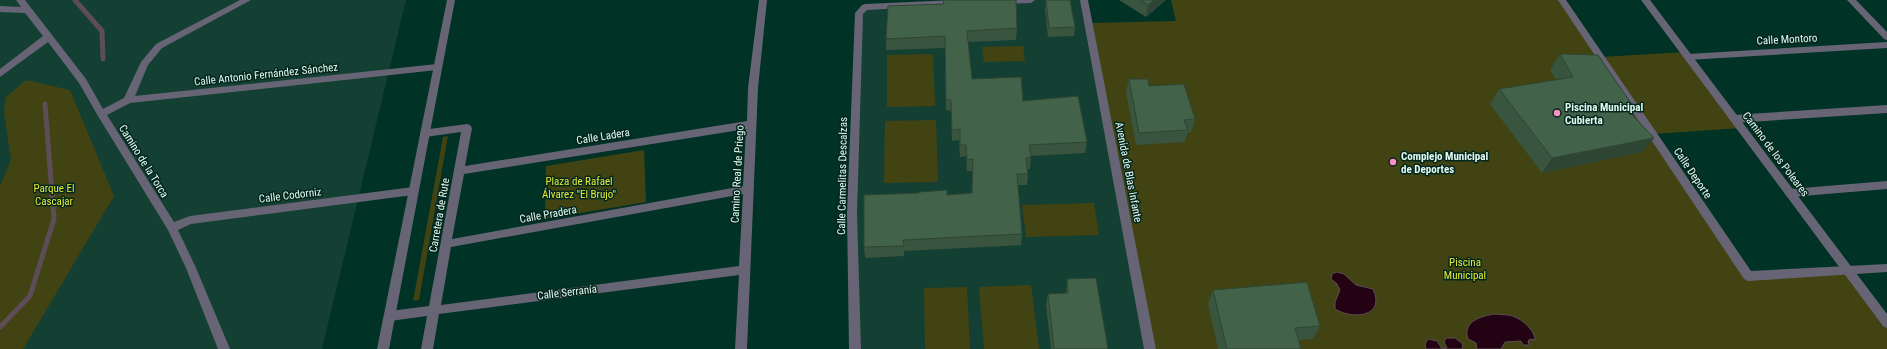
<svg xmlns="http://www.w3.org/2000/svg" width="1887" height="349" viewBox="0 0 1887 349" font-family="'Roboto Condensed',sans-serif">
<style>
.built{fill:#143f33}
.green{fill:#424313}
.water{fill:#220213;stroke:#5c4d56}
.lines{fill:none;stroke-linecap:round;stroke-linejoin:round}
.stream{stroke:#5c4d56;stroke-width:5}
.minor{fill:#676575;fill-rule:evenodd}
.tertiary{fill:#676575;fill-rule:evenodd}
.wall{fill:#39543f}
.shaded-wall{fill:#2e4533}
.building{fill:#426249;stroke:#2e4533}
.poi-dot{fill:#fb8fc4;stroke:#03261d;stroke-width:1.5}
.labels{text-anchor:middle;stroke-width:3;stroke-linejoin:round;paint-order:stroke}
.street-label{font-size:11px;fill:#e4fbf2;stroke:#03261d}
.poi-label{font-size:11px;font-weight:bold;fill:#e4fbf2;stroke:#03261d;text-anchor:start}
.park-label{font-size:11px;fill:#e9eb35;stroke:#03261d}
</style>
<rect width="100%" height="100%" fill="#003225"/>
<path class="built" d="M0 0H406L322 349H0Z
M1031 0H1084L1150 349H855L859 13 865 7Z"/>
<path class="green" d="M1171 0H1562L1601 57 1685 52 1741 128 1653 134 1748 276 1848 271 1887 323V349H1150L1089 23 1176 21Z
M1023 46 1025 61 984 62 982 47Z
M933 54 935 106 887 107V55Z
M26 80 70 90 114 196 23 349H0V186L11 160 4 112 6 97Z
M936 120 938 182 884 183 885 121Z
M448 136 419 300 413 301 443 137Z
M644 150 646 202 545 219 546 166Z
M1094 203 1099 235 1026 237 1022 205Z
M1031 285 1039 349H984L979 287Z
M967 287 970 349H925L924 288Z"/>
<path class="water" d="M1337 272 1344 274 1356 285 1373 289C1386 317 1353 320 1335 309V302L1340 290 1337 284 1331 279 1332 274Z
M1495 314C1501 315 1509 314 1515 317 1523 320 1535 331 1535 340L1530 339 1528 341 1529 345H1523L1521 341 1505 342 1501 349H1477L1476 343 1468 339C1462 321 1482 316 1495 314Z
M1446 338H1455L1463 344 1462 349H1426L1425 344 1428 339 1437 341 1442 349 1447 348 1444 342Z"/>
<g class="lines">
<path class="stream" d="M75 0 102 31 103 59
M0 327 30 296 54 219 45 104"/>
<path class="minor" d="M16 0H25L86 79 103 109 124 98 141 62 156 44 240 0H251L162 48 148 65 135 96 437 64 440 65 442 67 440 69 437 70 130 103 107 115 174 222 190 216 413 187 417 188 418 191 417 194 413 195 191 224 178 230 196 268 230 349H218L186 268 168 230 98 116 79 83 48 42 0 77V69L43 36 25 13 0 12V6L21 7Z
M759 0H767L758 88 747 349H735L739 275 439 314 433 349H421L427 316 390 321 386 319 384 316 386 313 390 311 429 306 461 132 425 137 422 136 420 133 422 130 467 124 470 125 472 128 465 166 747 121 748 88ZM746 129 743 186 452 239 464 174ZM743 194 739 266 441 305 451 247Z
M955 0 959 3 958 5 867 10 863 14 857 213 861 349H849L847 213 855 13 862 5 865 4Z
M999 0H1035L1031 3 1003 4 1000 3Z
M1080 0H1088L1156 349H1144Z
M1558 0H1566L1751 271 1887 264V272L1748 281 1744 279Z
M1847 0H1856L1887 32V40L1884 39Z
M1887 42V48L1688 60 1683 57 1688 54Z
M1887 105V113L1734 123 1729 119 1734 115Z
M1887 181V189L1790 197 1786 196 1785 193 1786 190 1790 189Z"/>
<path class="tertiary" d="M447 0H455L389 349H377Z
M1641 0H1650L1887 314V328L1883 326Z"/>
</g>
<path class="wall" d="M1046 0 1075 27 1074 36 1048 37 1045 9Z
M1119 0H1166L1146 17Z
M888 6 1017 28 1016 40 968 42 972 79 1023 101 1087 142 1085 153 1031 156 1030 169H1027L1028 174 1027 185H1018L1022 234 1021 245 904 251V256L865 258 864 247 947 195 972 193V171H967L966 156 960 157 959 140 952 141 951 111 946 110 945 48 886 50V39Z
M1560 54 1633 106 1629 111 1642 152 1542 173 1490 104 1499 89 1556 80 1550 70Z
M1129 79 1149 86 1195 119 1191 132H1188L1185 142 1136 145 1126 92Z
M1067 279 1108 349H1051L1046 305 1048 294 1066 293Z
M1213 290 1320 326 1313 339 1298 340 1301 349H1218L1208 304Z"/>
<path class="shaded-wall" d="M1154 0H1166L1146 17 1148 5Z
M1654 138 1642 152 1542 173 1552 158Z"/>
<path class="building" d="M943 0H1016L1017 28 967 31 972 79 1021 77 1023 101 1078 96 1087 142 1029 145 1031 157 1026 158 1028 174H1017L1022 234 903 240 904 246 864 247V195L919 193V192L947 190V195L972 193 973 159 967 160 966 145H960V129L952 130 951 100 946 99 945 36 886 39 888 6 944 4Z
M1046 0H1070L1075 27 1049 28Z
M1141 0H1154L1148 5Z
M1560 54 1598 55 1633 106 1625 107 1654 138 1552 158 1499 89 1573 77Z
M1129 79H1148L1149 86 1184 84 1195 119 1184 120 1188 130 1139 133Z
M1096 278 1108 349H1054L1048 294 1068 293 1067 279Z
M1307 282 1320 326 1295 328 1301 349H1227L1213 290Z"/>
<g class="poi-dot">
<circle cx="1557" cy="113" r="4"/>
<circle cx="1393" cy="162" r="4"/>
</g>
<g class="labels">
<g class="street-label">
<text transform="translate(1787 39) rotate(-3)" y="4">Calle Montoro</text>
<text transform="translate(266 74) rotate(-6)" y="4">Calle Antonio Fernández Sánchez</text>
<text transform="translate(603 136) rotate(-9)" y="4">Calle Ladera</text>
<text transform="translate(1776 154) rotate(53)" y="4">Camino de los Poleares</text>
<text transform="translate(144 161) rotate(58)" y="4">Camino de la Torca</text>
<text transform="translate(1129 172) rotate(79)" y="4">Avenida de Blas Infante</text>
<text transform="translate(1693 173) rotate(56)" y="4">Calle Deporte</text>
<text transform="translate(737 174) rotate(-87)" y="4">Camino Real de Priego</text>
<text transform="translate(842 176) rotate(-89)" y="4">Calle Carmelitas Descalzas</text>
<text transform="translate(290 195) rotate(-7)" y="4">Calle Codorniz</text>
<text transform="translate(548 214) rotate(-10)" y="4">Calle Pradera</text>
<text transform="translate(439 215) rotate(-80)" y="4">Carretera de Rute</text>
<text transform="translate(567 292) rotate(-7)" y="4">Calle Serranía</text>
</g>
<g class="poi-label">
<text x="1565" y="111">Piscina Municipal<tspan x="1565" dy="13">Cubierta</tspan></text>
<text x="1401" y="160">Complejo Municipal<tspan x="1401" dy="13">de Deportes</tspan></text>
</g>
<g class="park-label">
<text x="579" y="185">Plaza de Rafael<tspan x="579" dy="13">Álvarez "El Brujo"</tspan></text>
<text x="54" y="192">Parque El<tspan x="54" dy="13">Cascajar</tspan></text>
<text x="1465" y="266">Piscina<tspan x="1465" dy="13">Municipal</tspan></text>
</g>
</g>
</svg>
